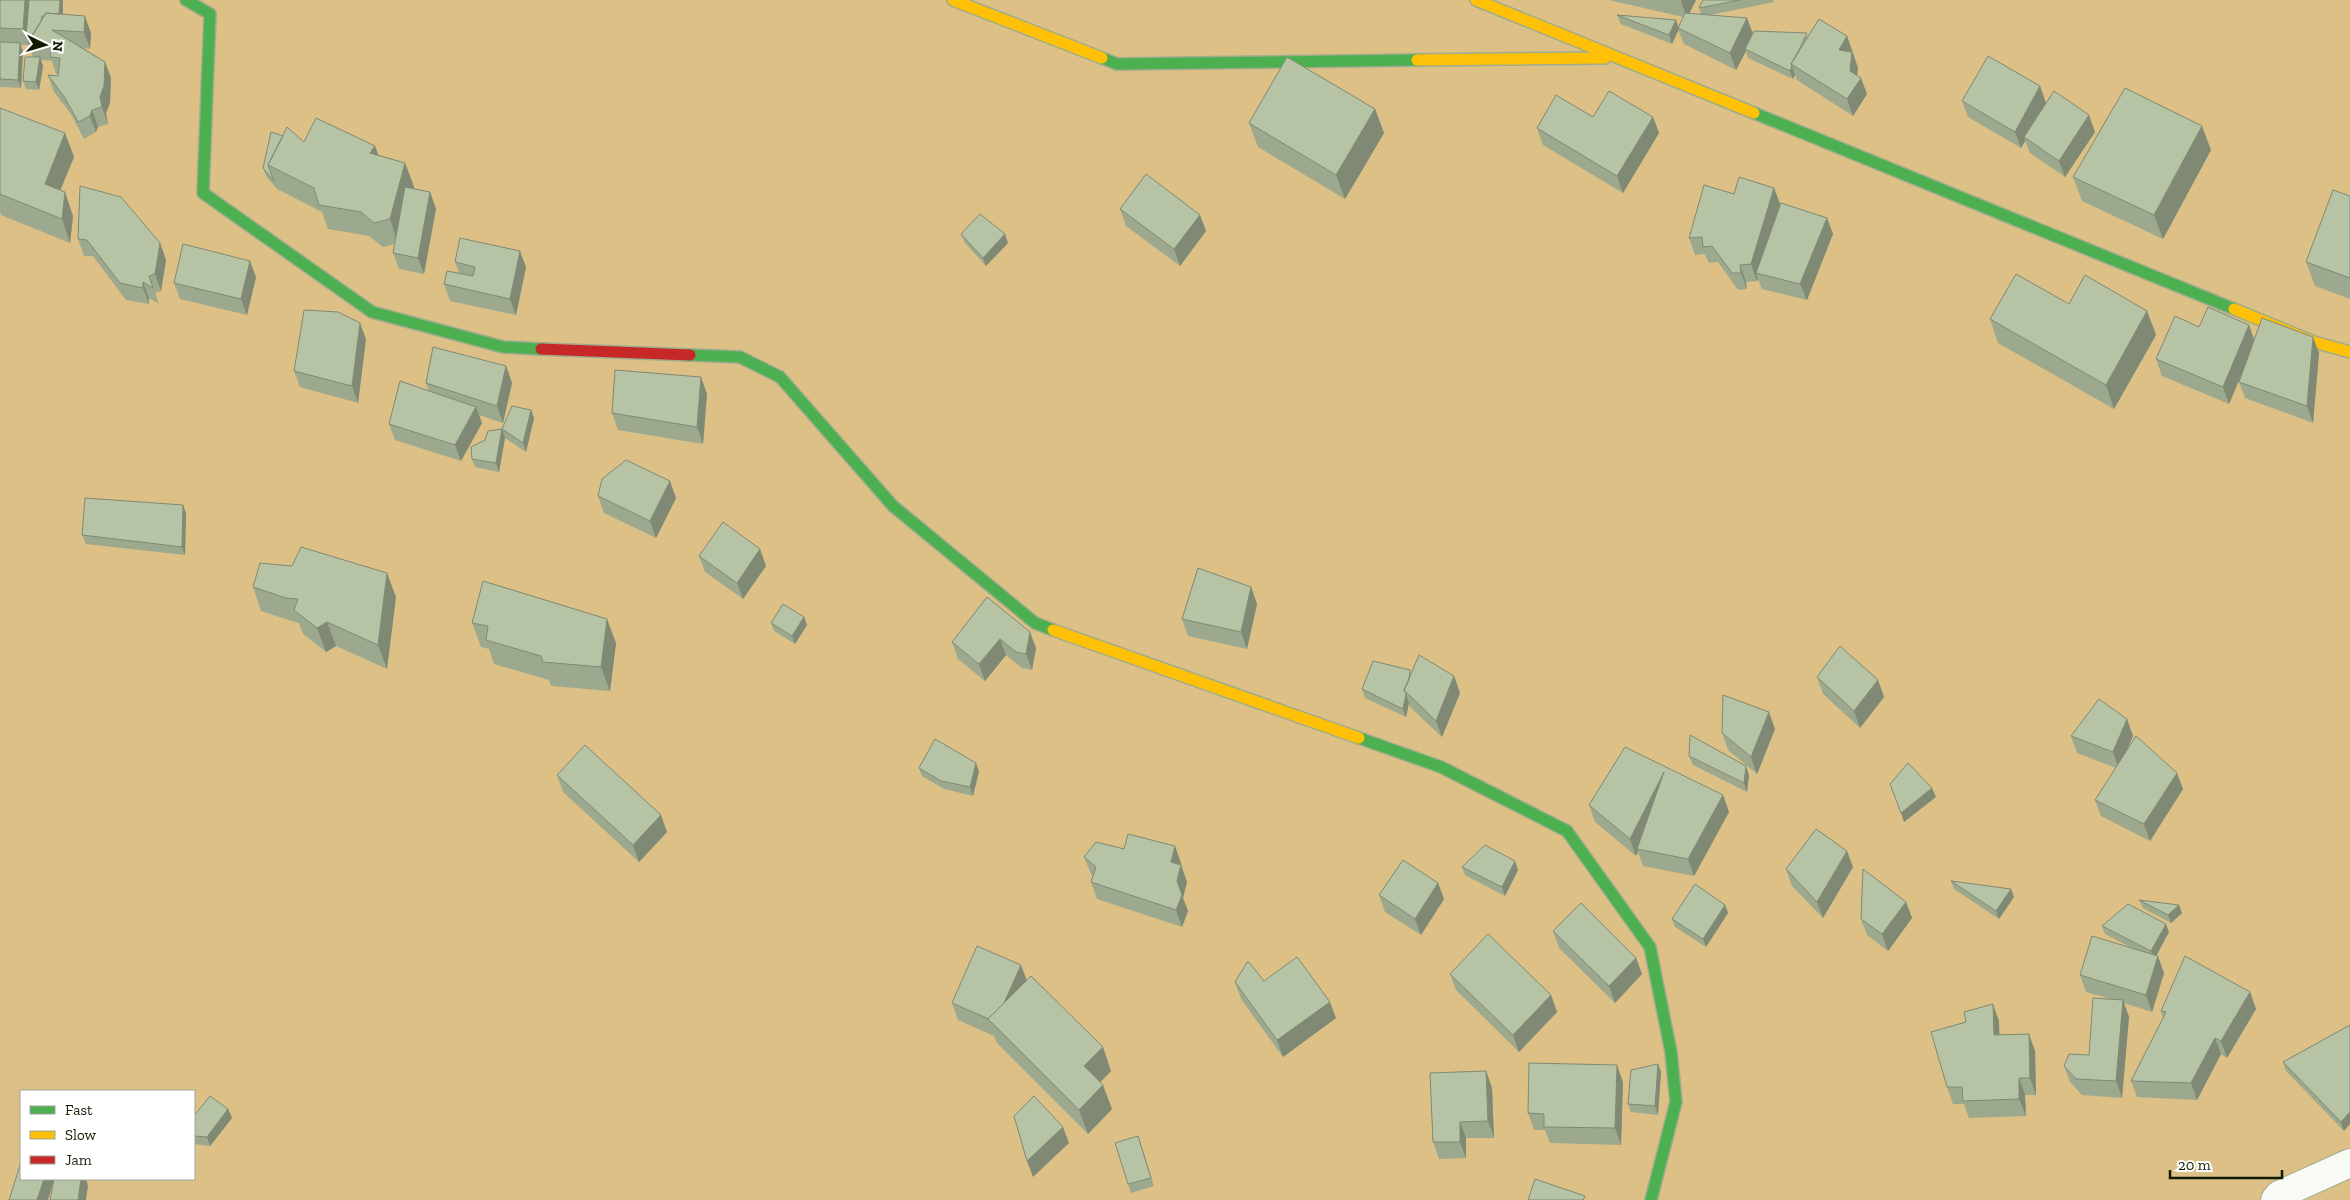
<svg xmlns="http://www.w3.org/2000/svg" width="2350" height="1200" viewBox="0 0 2350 1200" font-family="'Zilla Slab',serif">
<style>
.forest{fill:#dcc086;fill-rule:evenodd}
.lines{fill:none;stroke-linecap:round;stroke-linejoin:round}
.street-casing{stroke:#9fac8d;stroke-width:30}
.fast-casing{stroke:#9fac8d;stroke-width:14}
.slow-casing{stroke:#9fac8d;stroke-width:14}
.jam-casing{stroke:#9fac8d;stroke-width:14}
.street{stroke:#f8faf4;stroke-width:28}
.fast{stroke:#4caf50;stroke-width:11}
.slow{stroke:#ffc107;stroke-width:11}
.jam{stroke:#c62828;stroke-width:11}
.wall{fill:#9da98e}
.shaded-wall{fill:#7f8974}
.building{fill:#b6c4a5;stroke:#7f8974}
</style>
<rect width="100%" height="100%" fill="#cedfb8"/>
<path class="forest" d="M0 0H2350V1200H0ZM21 1091H194V1179H21Z"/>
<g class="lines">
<defs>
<path id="street" d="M2275 1200 2279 1195 2350 1163"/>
<path id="fast" d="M186 0 210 14 203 193 372 312 503 347 541 349
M1102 58 1117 64 1417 60
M1754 113 2234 309
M690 355 740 357 780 377 893 506 1035 623 1053 630
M1359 738 1441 767 1567 831 1650 947 1671 1052 1676 1102 1651 1200"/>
<path id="slow" d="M953 0 1102 58
M1476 0 1754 113
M1417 60 1605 58
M2234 309 2314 342 2350 352
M1053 630 1359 738"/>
<path id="jam" d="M541 349 690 355"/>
</defs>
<use href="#street" class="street-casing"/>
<use href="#fast" class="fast-casing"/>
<use href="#slow" class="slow-casing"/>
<use href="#jam" class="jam-casing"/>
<use href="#street" class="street"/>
<use href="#fast" class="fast"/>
<use href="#slow" class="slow"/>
<use href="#jam" class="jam"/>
</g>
<path class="wall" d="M0 0H63V14L91 33 90 49 83 48 105 62 111 78 110 103 106 113 108 124 98 127 96 132 84 139 71 114 54 92 48 75 58 76V74H56L52 61 41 60 43 66 39 90 26 89 23 81 33 57 29 45H21L23 52 21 88 0 87Z
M1609 0H1696L1689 13 1701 14 1699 8 1703 0H1774V2L1710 15 1747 18 1753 33 1808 36H1847L1858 68 1857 76 1867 94 1853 116 1797 80 1795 75 1793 79 1748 58 1746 51 1736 70 1684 44 1678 29 1672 44 1621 24 1617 15 1676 20 1678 28 1683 17Z
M2040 86 2046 103 2095 132 2065 177 2030 153 2025 141 2021 148 1968 117 1962 101Z
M0 108 65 133 74 157 60 190 73 216 70 243 1 215 0 211Z
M1375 109 1384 133 1345 199 1258 147 1249 123Z
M1593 117H1653L1659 133 1623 193 1543 145 1537 128Z
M304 142 379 155 405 163 414 187 413 189 430 192 436 209 424 274 399 269 393 253 394 244 383 247 369 236 328 229 322 212 277 189 266 176 263 168Z
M2211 150 2163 239 2082 201 2073 177Z
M1774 188 1780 204 1778 211 1827 218 1833 234 1807 300 1762 289 1758 279 1757 281 1746 282 1747 289 1738 290 1718 262 1709 263 1705 254 1695 255 1689 238 1734 194Z
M2350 196V299L2315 286 2306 262Z
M1120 209 1200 215 1206 231 1180 266 1126 226Z
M961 234 1008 243 986 266 965 243Z
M78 239 160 243 166 260 161 291 155 293 159 304 149 298V304L126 300 93 256H84Z
M455 262 526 267 516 315 450 301 444 284 459 273Z
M256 277 247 315 180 299 174 283Z
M2147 311 2156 335 2114 409 1998 343 1990 319Z
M2199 327 2254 339 2313 337 2319 353 2313 423 2245 398 2239 382 2244 368 2229 404 2162 376 2156 359Z
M366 339 358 403 300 387 294 371Z
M506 366 512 383 503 423 479 415 482 423 461 461 395 440 389 424 429 391 426 383Z
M707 394 703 444 618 430 612 413Z
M531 410 534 418 526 452 505 438 499 472 475 467 472 459 485 440Z
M598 496 676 498 656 538 604 513Z
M183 505 186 513 185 555 86 544 82 535Z
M699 556 766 566 743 599 705 572Z
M253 587 396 597 387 669 336 646 326 652 303 634 299 623 295 622 261 611Z
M1251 587 1257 604 1247 649 1188 636 1182 619Z
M987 597 1036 648 1032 670 1022 668 1006 655 985 681 958 659 952 642Z
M804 617 807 625 795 644 774 631 771 623Z
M472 623 616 643 610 691 551 686 549 680 494 664 489 649 481 647Z
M1411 673 1454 676 1460 693 1442 737 1410 707 1409 703 1406 717 1365 698 1362 689Z
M1817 677 1878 680 1884 697 1860 728 1823 694Z
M1775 729 1757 774 1728 750 1722 733Z
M2071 736H2133L2125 754 2183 789 2150 841 2101 816 2095 800 2116 768 2077 753Z
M1689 756 1749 775 1747 792 1693 765Z
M919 768 979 771 973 796 944 789 922 776Z
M557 775 667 832 639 862 563 792Z
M1723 795 1729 812 1694 876 1643 866 1638 852 1636 856 1595 822 1589 805Z
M1124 849 1181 863V865L1187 882 1183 898 1188 911 1182 927 1097 899 1091 882 1093 876 1091 874 1084 857Z
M1462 867 1518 870 1505 896 1465 875Z
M1853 867 1823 918 1792 886 1786 869Z
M1951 881 2014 897 1999 919 1954 889Z
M1438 883 1444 899 1421 935 1385 912 1379 895Z
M2139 900 2179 905 2182 913 2171 923 2143 908Z
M1906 902 1912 918 1888 951 1867 935 1861 919Z
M1725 905 1728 913 1706 947 1675 927 1672 919Z
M2102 926 2169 932 2156 956 2164 973 2152 1012 2124 1003 2129 1017 2122 1098 2082 1095 2070 1082 2064 1066 2089 1055 2111 999 2086 992 2080 975 2132 948 2105 934Z
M1553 931 1636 958 1642 974 1615 1003 1559 948Z
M1450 974 1551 995 1557 1012 1519 1052 1456 990Z
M1026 980 1111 1071 1100 1082 1112 1109 1088 1134 997 1043 994 1036 958 1020 952 1003Z
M1264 981 1336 1018 1283 1057 1241 999 1235 982Z
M2250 992 2256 1009 2227 1058 2221 1054 2197 1100 2137 1097 2131 1081 2163 1018 2161 1011Z
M1999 1021V1035L2035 1051 2036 1095H2025L2026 1116 1969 1118 1964 1104H1953L1947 1087Z
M2350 1025 2344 1131 2286 1071 2283 1062Z
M1658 1064 1661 1072 1658 1115 1631 1112 1628 1104Z
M1486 1071 1492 1088 1494 1138H1466V1158L1439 1159 1433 1142Z
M1623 1082 1621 1145 1550 1143 1545 1130H1534L1528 1113Z
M228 1109 232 1118 210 1146 194 1144V1116Z
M1141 1144 1154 1186 1131 1193 1128 1184Z"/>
<path class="shaded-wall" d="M25 0H32L26 37 23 29Z
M60 0H63V1L62 26 59 17Z
M1682 0H1696L1687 18 1681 1Z
M85 16 91 33 90 49 84 32Z
M1747 18 1753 35 1745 49 1746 51 1736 70 1730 53Z
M1676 20 1679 29 1672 44 1669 35Z
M1847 36 1858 68 1856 85 1861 78 1867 94 1853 116 1847 99 1839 50Z
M20 43 23 52 21 88 18 80Z
M40 57 43 66 39 90 36 82Z
M105 62 111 78 110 103 106 113 108 124 102 107 100 97Z
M1792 66 1795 75 1793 79 1790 71Z
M2040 86 2046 103 2024 137 2025 141 2021 148 2015 132Z
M1375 109 1384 133 1345 199 1336 175Z
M92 110 98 127 96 132 90 116Z
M2089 115 2095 132 2065 177 2059 161Z
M1653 117 1659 133 1623 193 1617 176Z
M2202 126 2211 150 2163 239 2154 215Z
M65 133 74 157 53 208 45 184Z
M375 146 384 170 370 153Z
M405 163 414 187 398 243 390 219Z
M1774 188 1780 204 1760 274 1756 273 1758 279 1757 281 1751 264Z
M65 192 73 216 70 243 62 219Z
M430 192 436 209 424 274 418 258Z
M1200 215 1206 231 1180 266 1174 249Z
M1827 218 1833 234 1807 300 1800 284Z
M1005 234 1008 243 986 266 983 258Z
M160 243 166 260 161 291 155 274Z
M520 251 526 267 516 315 510 299Z
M250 261 256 277 247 315 241 299Z
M1740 265 1746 282 1747 289 1741 273Z
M143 282 149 298V304L143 288Z
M2147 311 2156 335 2114 409 2106 385Z
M360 323 366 339 358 403 352 386Z
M2249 325 2255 342 2229 404 2223 387Z
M2313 337 2319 353 2313 423 2307 406Z
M506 366 512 383 503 423 497 406Z
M701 377 707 394 703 444 697 427Z
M476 407 482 423 461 461 455 445Z
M531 410 534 418 526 452 523 443Z
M502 429 505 438 499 472 496 463Z
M670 481 676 498 656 538 650 521Z
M183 505 186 513 185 555 182 547Z
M760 549 766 566 743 599 737 583Z
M387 573 396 597 387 669 378 645Z
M1251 587 1257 604 1247 649 1241 632Z
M804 617 807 625 795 644 792 636Z
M607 619 616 643 610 691 601 667Z
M327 622 336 646 326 652 317 628Z
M1030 632 1036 648 1032 670 1026 654Z
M1000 639 1006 655 985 681 979 664Z
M1454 676 1460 693 1442 737 1436 721Z
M1878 680 1884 697 1860 728 1854 711Z
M1406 694 1409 703 1406 717 1403 709Z
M1769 712 1775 729 1757 774 1751 757Z
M2127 719 2133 736 2119 769 2113 752Z
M976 763 979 771 973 796 970 787Z
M1746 766 1749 775 1747 792 1744 783Z
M1664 772 1637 849 1638 852 1636 856 1630 839Z
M2177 773 2183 789 2150 841 2144 824Z
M1932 788 1936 797 1904 822 1901 813Z
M1723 795 1729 812 1694 876 1688 859Z
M661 815 667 832 639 862 633 845Z
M1175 846 1181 863 1177 879 1171 862Z
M1847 851 1853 867 1823 918 1817 902Z
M1515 861 1518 870 1505 896 1502 887Z
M1181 865 1187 882 1183 898 1188 911 1182 927 1176 910 1177 881Z
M1438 883 1444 899 1421 935 1415 919Z
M2011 889 2014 897 1999 919 1996 911Z
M1906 902 1912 918 1888 951 1882 934Z
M1725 905 1728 913 1706 947 1703 939Z
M2179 905 2182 913 2171 923 2168 915Z
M2166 924 2169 932 2154 960 2151 951Z
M2158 956 2164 973 2152 1012 2146 995Z
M1636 958 1642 974 1615 1003 1609 986Z
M1021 965 1027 981 995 1022Z
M2250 992 2256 1009 2227 1058 2221 1041Z
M1551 995 1557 1012 1519 1052 1513 1035Z
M2123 1000 2129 1017 2122 1098 2116 1081Z
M1330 1002 1336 1018 1283 1057 1277 1040Z
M1993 1004 1999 1021 2000 1052 1994 1035Z
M2029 1034 2035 1051 2036 1095 2030 1078Z
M2215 1038 2221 1054 2197 1100 2191 1083Z
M1103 1047 1111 1071 1093 1090 1084 1066Z
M1658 1064 1661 1072 1658 1115 1655 1106Z
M1617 1065 1623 1082 1621 1145 1615 1128Z
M1486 1071 1492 1088 1494 1138 1488 1121Z
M2019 1078 2025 1095 2026 1116 2019 1099Z
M1103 1085 1112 1109 1088 1134 1079 1110Z
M228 1109 232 1118 210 1146 207 1137Z
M2350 1112V1124L2344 1131 2341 1122Z
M1460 1122 1466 1138V1158L1460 1142Z
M1063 1127 1069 1143 1033 1177 1027 1161Z
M44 1179H54V1180L48 1200H37Z
M81 1179H86L88 1186 86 1200H78Z"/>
<path class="building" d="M0 0H25L23 29 0 28Z
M29 0H60L59 14 46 13 44 16H42L41 21 31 37H26Z
M1703 0H1740L1699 8Z
M46 13 85 16 84 32 52 30 105 62 104 86 100 97 102 107 92 110 90 116 78 122 65 98 48 75 58 76 60 58 50 57 51 45 28 43Z
M1685 13 1747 18 1730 53 1678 28Z
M1617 15 1676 20 1669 35Z
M1819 19 1847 36 1839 50 1852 52 1850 71 1861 78 1847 99 1791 64Z
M1754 31 1807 33 1799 50 1791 64 1792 66 1790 71 1745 49Z
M0 42 20 43 18 80 0 79Z
M1988 56 2040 86 2015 132 1962 101Z
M25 57H40L36 82 23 81Z
M1287 57 1375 109 1336 175 1249 123Z
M2125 88 2202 126 2154 215 2073 177Z
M1609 91 1653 117 1617 176 1537 128 1556 95 1593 117Z
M2054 91 2089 115 2059 161 2024 137Z
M0 108 65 133 45 184 65 192 62 219 0 194Z
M316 118 375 146 370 153 405 163 390 219 374 223 361 212 319 205 314 188 268 165 287 127 304 142Z
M271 132 283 136 268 165 274 181 263 168Z
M1146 174 1200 215 1174 249 1120 209Z
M1739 177 1774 188 1751 264 1740 265 1741 273H1732L1712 246 1703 247 1702 237 1689 238 1704 185 1734 194Z
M80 186 121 197 160 243 155 274 149 276 153 288 143 282V288L120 283 87 240 78 239Z
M405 187 430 192 418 258 393 253Z
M2333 190 2350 196V278L2306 262Z
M1781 203 1827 218 1800 284 1756 273Z
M980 214 1005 234 983 258 961 234Z
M460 238 520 251 510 299 444 284 447 271 473 276 475 267 455 262Z
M183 244 250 261 241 299 174 283Z
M2016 274 2069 304 2085 275 2147 311 2106 385 1990 319Z
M2208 307 2249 325 2223 387 2156 359 2175 316 2199 327Z
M304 310 338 312 360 323 352 386 294 371Z
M2262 318 2313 337 2307 406 2239 382Z
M433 347 506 366 497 406 426 383Z
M615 370 701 377 697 427 612 413Z
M400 381 476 407 455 445 389 424Z
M512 406 531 410 523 443 502 429Z
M502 429 496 463 472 459 471 447 485 440 488 431Z
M626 460 670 481 650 521 598 496 602 479Z
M85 498 183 505 182 547 82 535Z
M723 522 760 549 737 583 699 556Z
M301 547 387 573 378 645 327 622 317 628 294 610 298 599 286 598 253 587 260 563 292 566Z
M1198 568 1251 587 1241 632 1182 619Z
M483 581 607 619 601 667 543 662 541 656 486 640 488 626 472 623Z
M987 597 1030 632 1026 654 1016 652 1000 639 979 664 952 642Z
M783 604 804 617 792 636 771 623Z
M1840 646 1878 680 1854 711 1817 677Z
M1419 655 1454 676 1436 721 1404 690Z
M1373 661 1410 670 1409 680 1404 690 1406 694 1403 709 1362 689Z
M1723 695 1769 712 1751 757 1722 733Z
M2099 699 2127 719 2113 752 2071 736Z
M1690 735 1746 766 1744 783 1689 756Z
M2136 736 2177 773 2144 824 2095 800Z
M935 739 976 763 970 787 941 781 919 768Z
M585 745 661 815 633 845 557 775Z
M1625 747 1723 795 1688 859 1637 849 1664 772 1630 839 1589 805Z
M1908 763 1932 788 1901 813 1890 784Z
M1816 829 1847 851 1817 902 1786 869Z
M1128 834 1175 846 1171 862 1181 865 1177 881 1182 895 1176 910 1091 882 1096 867 1084 857 1096 842 1124 849Z
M1485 845 1515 861 1502 887 1462 867Z
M1403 860 1438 883 1415 919 1379 895Z
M1863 869 1906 902 1882 934 1861 919Z
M1951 881 2011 889 1996 911Z
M1695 884 1725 905 1703 939 1672 919Z
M2139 900 2179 905 2168 915Z
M1581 903 1636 958 1609 986 1553 931Z
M2128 904 2166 924 2151 951 2102 926Z
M1488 934 1551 995 1513 1035 1450 974Z
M2092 936 2158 956 2146 995 2080 975Z
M977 946 1021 965 1004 1003 988 1019H989L952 1003Z
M2185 956 2250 992 2221 1041 2215 1038 2191 1083 2131 1081 2166 1012 2161 1011Z
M1297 957 1330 1002 1277 1040 1235 982 1248 961 1264 981Z
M1031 976 1103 1047 1084 1066 1103 1085 1079 1110 988 1019Z
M2093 998 2123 1000 2116 1081 2076 1079 2064 1066 2069 1054 2089 1055Z
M1993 1004 1994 1035 2029 1034 2030 1078H2019V1099L1963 1101 1962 1087H1947L1931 1032 1966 1022 1964 1012Z
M2350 1025V1112L2341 1122 2283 1062Z
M1529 1063 1617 1065 1615 1128 1544 1127V1114L1528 1113Z
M1658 1064 1655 1106 1628 1104 1631 1070Z
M1486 1071 1488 1121 1460 1122V1142H1433L1430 1073Z
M210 1096 228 1109 207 1137 194 1136V1116Z
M1034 1096 1063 1127 1027 1161 1014 1116Z
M1138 1136 1151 1178 1128 1184 1115 1143Z
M21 1162V1179H44L37 1200H9Z
M54 1179H81L78 1200H50Z
M1535 1179 1585 1196 1583 1200H1528Z"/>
<rect x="20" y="1090" width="175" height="90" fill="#ffffff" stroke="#9fa499"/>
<rect x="30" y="1106" width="25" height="8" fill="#4caf50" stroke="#9fa499"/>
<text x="65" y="1115" font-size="15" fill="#101b01">Fast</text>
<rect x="30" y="1131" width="25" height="8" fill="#ffc107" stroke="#9fa499"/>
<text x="65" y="1140" font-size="15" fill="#101b01">Slow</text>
<rect x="30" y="1156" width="25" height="8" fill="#c62828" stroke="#9fa499"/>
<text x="65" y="1165" font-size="15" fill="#101b01">Jam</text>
<g transform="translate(45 45) rotate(95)" stroke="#ffffff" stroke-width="4" paint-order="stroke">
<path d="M0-4L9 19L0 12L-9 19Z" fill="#101b01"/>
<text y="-8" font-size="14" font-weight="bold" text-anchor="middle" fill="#101b01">N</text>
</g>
<path d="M2170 1170v8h112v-8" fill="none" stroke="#101b01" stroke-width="2.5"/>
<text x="2178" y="1170" font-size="15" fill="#101b01" stroke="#ffffff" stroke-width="4" paint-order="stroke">20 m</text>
</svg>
